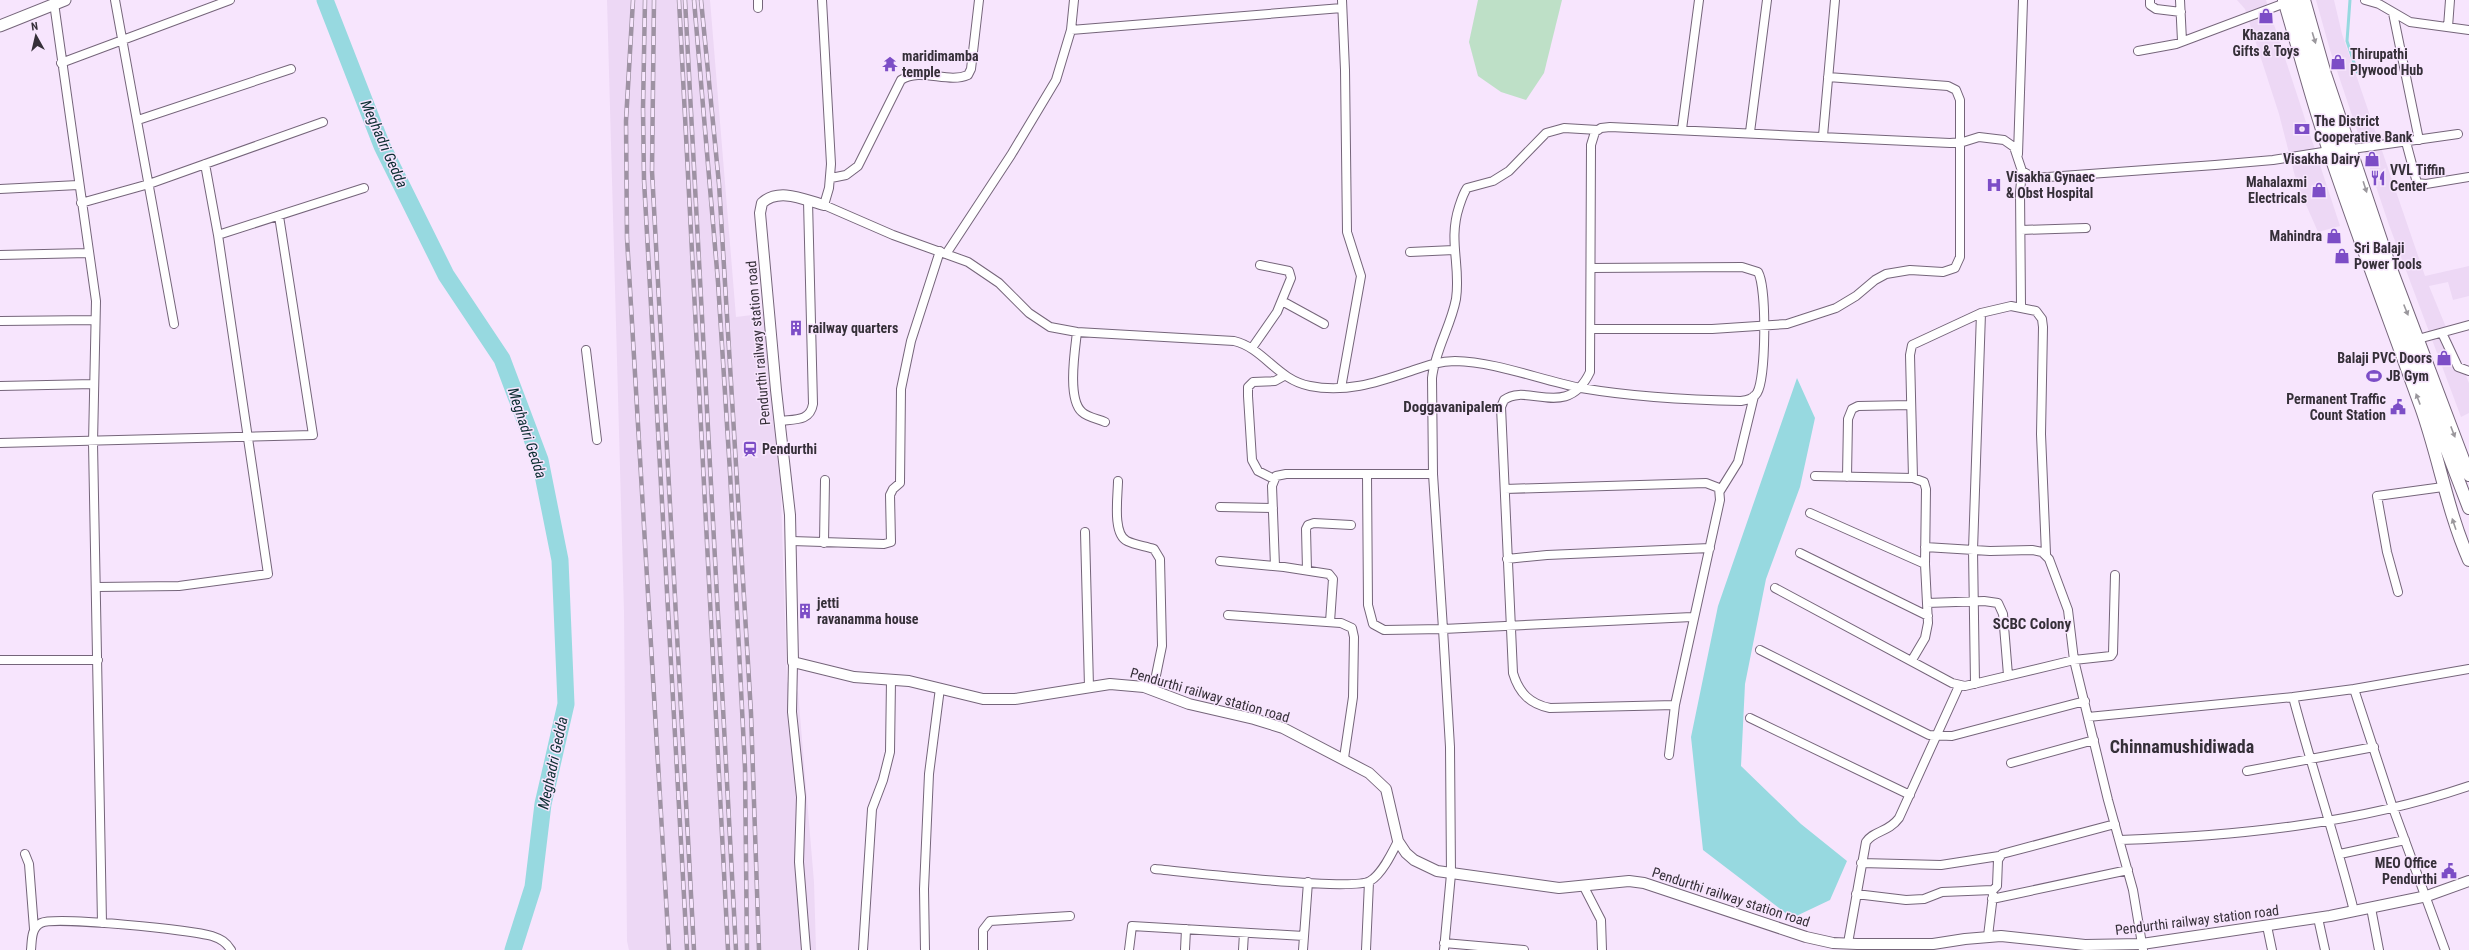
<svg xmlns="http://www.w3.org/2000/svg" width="2469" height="950" viewBox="0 0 2469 950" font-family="'Roboto Condensed',sans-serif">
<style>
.built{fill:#edd8f5}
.green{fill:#bee0c7}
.water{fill:#97d9e0}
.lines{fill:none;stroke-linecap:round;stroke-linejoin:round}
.stream{stroke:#97d9e0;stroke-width:3}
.river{stroke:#97d9e0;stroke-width:17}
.minor-casing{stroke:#75657a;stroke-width:10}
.tertiary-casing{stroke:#75657a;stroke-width:12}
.secondary-casing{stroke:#75657a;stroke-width:13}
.primary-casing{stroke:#75657a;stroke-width:14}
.minor{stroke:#fff;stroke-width:8}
.tertiary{stroke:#fff;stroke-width:10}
.secondary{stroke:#fff;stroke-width:11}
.primary{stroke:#fff;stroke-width:12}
.rail-casing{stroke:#9e92a3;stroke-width:4.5}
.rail{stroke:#f7e5fd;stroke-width:3;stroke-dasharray:9;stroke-linecap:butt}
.oneway{fill:#9a979c}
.labels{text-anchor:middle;stroke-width:3;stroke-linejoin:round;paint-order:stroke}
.poi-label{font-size:14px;font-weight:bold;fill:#352f38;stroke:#f7e5fd;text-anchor:start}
.street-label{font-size:14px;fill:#352f38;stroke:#f7e5fd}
.water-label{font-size:15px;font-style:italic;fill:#0c2e32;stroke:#f7e5fd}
.neighbourhood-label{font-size:15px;font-weight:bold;fill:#352f38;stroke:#f7e5fd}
.district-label{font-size:18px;font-weight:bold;fill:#352f38;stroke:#f7e5fd}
</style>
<rect width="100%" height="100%" fill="#f7e5fd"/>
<path class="built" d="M607 0H710L736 317 775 312 787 682 798 692 814 882 816 950H629L627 941 624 612Z
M2237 0H2266L2340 226 2318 232 2297 184 2279 114 2245 9Z
M2316 0H2334L2342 34 2425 276 2469 266V296L2453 300 2448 282 2429 286 2469 383V413L2461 417 2389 225 2330 50Z"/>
<path class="green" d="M1478 0H1562L1544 73 1526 100 1501 92 1478 76 1469 42Z"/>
<path class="water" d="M1797 378 1815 418 1800 487 1766 579 1745 684 1741 766 1801 824 1847 861 1830 900 1792 918 1703 850 1691 737 1718 606Z"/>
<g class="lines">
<path class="stream" d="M2350 0 2347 41 2357 72"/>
<path class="river" d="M325 0 382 146 446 275 502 359 540 460 560 560 566 704 543 804 533 887 513 950"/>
<defs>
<path id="minor" d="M115 0 174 324
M758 0V8
M822 0 831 164 829 188 824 205 893 235 968 262 999 283 1029 313 1050 327 1077 332 1234 341C1264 348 1277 380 1310 386 1344 393 1376 383 1408 372 1423 367 1438 361 1455 361 1497 362 1540 380 1581 388 1634 397 1687 400 1741 401 1747 400 1753 399 1757 393 1766 378 1767 288 1758 272L1742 267 1591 268
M2150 0V5L2156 9 2181 12
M2180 0 2182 41
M2365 0 2379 4 2410 22 2469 30
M54 3 96 301 93 443 102 923
M2393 13 2419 140
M2448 27 2450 0
M1071 30 1342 8
M2138 51 2176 44 2285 3
M61 63 230 0
M138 120 291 69
M1682 129 1699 0
M1750 132 1767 0
M1823 136 1835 0
M2406 142 2417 183 2426 184 2469 177
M2352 149 2458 134
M2018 154 2023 0
M831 178 846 175 858 166 901 80C920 67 948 84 968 75L971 69 979 0
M0 189 78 185
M81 203 149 184 323 122
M2021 230 2086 228
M218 235 364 188
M1410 252 1454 250
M946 254 1011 155 1056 80 1071 30 1074 0
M0 255 88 253
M1282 301 1324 324
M2021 306 2020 192 2022 171
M0 321 95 320
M1591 329H1712L1787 324 1836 308 1856 296 1875 280 1886 274 1910 270 1943 272 1955 268 1960 257V100L1956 90 1948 86 1828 77
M1077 332C1075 350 1067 399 1082 412 1087 417 1098 419 1105 422
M2442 333 2458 367 2469 371
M2418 339 2469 325
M1252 348 1277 312 1291 278 1289 271 1260 265
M586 350 597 440
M0 386 94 384
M1341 388 1361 276 1347 232 1345 70 1342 0
M779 421C794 419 810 422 813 404L808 201
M0 443 313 435 279 216
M1367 475 1368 605 1373 624 1384 630 1443 629 1433 474 1432 378C1435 350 1451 326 1456 299 1461 266 1448 241 1459 207 1461 201 1463 194 1467 188L1493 181 1509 171 1546 133 1564 128 1598 130
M1815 476 1913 478 1924 482 1926 489 1925 564 1928 623 1925 638 1912 660
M1847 477 1848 419 1852 409 1858 406 1911 405
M1913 478 1910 355 1912 345 1981 313 2011 306 2036 311 2042 319 2043 327 2041 434 2046 554
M1274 479 1258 471 1252 460 1248 396V387L1253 382 1275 381 1284 376
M1118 481C1118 495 1112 534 1127 541 1135 545 1145 546 1154 549L1160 559 1162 646 1153 690
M1505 489 1706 483 1719 488 1720 500 1675 705 1669 755
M1720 491 1738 462 1754 396
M1220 507 1273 508
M1810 513 1925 564
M1085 532 1089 687
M792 541 884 544 891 542 890 495 893 489 900 483 901 389 911 341 940 251
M824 543 825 480
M1925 547 1990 551 2032 550 2042 552 2049 559 2068 610 2074 660 2108 800 2133 890 2143 950
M1800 553 1928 616
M1507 559 1547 555 1710 548
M1220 561 1284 567 1329 574 1333 579 1330 622
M1275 566 1272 486 1276 476 1286 474H1433
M1307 570 1306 529 1308 525 1314 523 1351 525
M97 587 179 586 268 574 218 235 205 164
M1775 588 1952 683 1965 686 2074 660 2111 656 2113 653 2115 575
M2398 592 2387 552 2377 496 2443 487
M1927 603 1984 601 1998 603 2003 614 2008 675
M1228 615 1341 623 1352 628 1354 637 1353 697 1344 758
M1760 650 1929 735 1952 736 2085 701
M0 660H98
M793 662 792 712 801 797 799 862 806 950
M1975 684 1973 550 1981 313
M2354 689 2469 669
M1675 705 1550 708C1530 704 1519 693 1513 673L1501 407 1504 400C1527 382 1567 421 1590 372L1591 145 1595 132 1601 128 1610 127 1950 143 1963 142 1979 137 2004 140 2014 147 2022 171 2034 178 2215 165 2273 160 2329 151
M2088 717 2293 697
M1750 718 1910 795
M2011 763 2094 740
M2247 771 2374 747
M2120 840C2237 836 2357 824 2469 786
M25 854 29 864 34 929
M2340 854 2405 840
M1861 863 1941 865 1999 856
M1155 869C1188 872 1351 892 1370 881 1382 874 1392 853 1398 841
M1584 887 1601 920 1602 950
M1856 894 1906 900 1924 899 1942 892 1993 890 1997 886 1998 860 2002 854 2115 824
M1992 899 2128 870
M2371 908 2379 950
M2354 911C2336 839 2312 769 2293 697L2354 689 2393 808 2445 950
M2318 918 2325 950
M2267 926 2272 950
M1988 936 1993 895
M1444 943 1524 950
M1848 943 1866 842C1874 830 1888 833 1899 818L1959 686
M31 950C32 940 31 928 41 923 55 916 193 930 212 936 221 939 226 942 231 950
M863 950 872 809 883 780 890 752 891 680
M925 950 924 889 929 774 940 688
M983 950V930L990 921 1070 916
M1129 950 1132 926 1304 936
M1185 950 1186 929
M1243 950 1244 933
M1303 950 1308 882
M1366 950 1369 882
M1444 950 1451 874 1450 747 1443 629 1692 617"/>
<path id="tertiary" d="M824 205C805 200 779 187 762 203L760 213 776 390 790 515 793 662 854 677 909 681 983 699H1015L1110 684 1144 687 1189 704 1254 719 1283 728 1369 773 1386 789 1398 841 1406 853 1414 860 1437 871 1559 888 1629 881 1644 883 1806 937 1833 943 1857 944H1933L1965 939 2001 936 2085 945 2142 944 2330 916 2427 896 2469 881"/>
<path id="secondary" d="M0 26 65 0"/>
<path id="primary" d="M2284 0C2299 50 2312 101 2329 151 2358 237 2390 321 2421 407 2439 457 2447 510 2469 560
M2293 0C2341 173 2405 341 2469 508
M2304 0 2325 74 2388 261 2469 475"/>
</defs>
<use href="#minor" class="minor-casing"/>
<use href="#tertiary" class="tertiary-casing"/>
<use href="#secondary" class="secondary-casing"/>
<use href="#primary" class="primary-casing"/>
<use href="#minor" class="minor"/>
<use href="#tertiary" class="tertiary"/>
<use href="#secondary" class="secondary"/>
<use href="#primary" class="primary"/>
<defs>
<path id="rail" d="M633 0 626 121 627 238 669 950
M645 0 643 109 644 180 687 950
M654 0 652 171 694 950
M679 0 728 950
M685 0 736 950
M694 0 718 282 730 472 745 768 747 950
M701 0 719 184 751 713 759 950"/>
</defs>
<use href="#rail" class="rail-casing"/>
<use href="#rail" class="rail"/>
</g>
<defs><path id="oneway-solid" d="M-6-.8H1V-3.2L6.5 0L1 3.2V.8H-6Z"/></defs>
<g class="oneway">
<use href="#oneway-solid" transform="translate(2314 38) rotate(73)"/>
<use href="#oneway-solid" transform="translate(2365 187) rotate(72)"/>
<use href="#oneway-solid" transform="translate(2406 310) rotate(68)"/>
<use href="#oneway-solid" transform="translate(2418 399) rotate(-111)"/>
<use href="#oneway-solid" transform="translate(2453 432) rotate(69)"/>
<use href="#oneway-solid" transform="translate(2454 524) rotate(-109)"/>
</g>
<defs>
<symbol id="shop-bare" viewBox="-9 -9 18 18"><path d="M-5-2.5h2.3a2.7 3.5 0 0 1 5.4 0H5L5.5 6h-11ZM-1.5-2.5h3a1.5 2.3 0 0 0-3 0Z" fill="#7c4dc6" stroke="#f7e5fd" stroke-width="2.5" paint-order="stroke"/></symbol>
<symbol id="temple-bare" viewBox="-9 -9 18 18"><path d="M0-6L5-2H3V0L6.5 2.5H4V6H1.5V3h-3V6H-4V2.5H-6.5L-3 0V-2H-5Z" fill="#7c4dc6" stroke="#f7e5fd" stroke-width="2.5" paint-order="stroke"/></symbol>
<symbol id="bank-bare" viewBox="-9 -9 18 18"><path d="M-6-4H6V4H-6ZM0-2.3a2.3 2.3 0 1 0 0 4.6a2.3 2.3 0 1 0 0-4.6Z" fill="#7c4dc6" stroke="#f7e5fd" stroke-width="2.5" paint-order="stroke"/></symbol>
<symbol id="restaurant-bare" viewBox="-9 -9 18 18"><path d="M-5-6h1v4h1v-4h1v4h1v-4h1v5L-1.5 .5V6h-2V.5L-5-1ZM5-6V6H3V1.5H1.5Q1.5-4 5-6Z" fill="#7c4dc6" stroke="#f7e5fd" stroke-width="2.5" paint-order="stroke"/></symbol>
<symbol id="hospital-bare" viewBox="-9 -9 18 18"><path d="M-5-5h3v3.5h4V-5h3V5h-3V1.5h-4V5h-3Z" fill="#7c4dc6" stroke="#f7e5fd" stroke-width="2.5" paint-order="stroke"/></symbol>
<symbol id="building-bare" viewBox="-9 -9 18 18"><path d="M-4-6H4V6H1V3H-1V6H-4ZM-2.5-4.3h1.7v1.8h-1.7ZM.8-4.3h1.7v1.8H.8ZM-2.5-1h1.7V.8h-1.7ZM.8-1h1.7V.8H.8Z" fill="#7c4dc6" stroke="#f7e5fd" stroke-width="2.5" paint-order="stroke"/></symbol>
<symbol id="stadium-bare" viewBox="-9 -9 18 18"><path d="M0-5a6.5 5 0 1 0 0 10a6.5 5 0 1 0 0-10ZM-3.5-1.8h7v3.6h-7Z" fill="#7c4dc6" stroke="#f7e5fd" stroke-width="2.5" paint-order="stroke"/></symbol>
<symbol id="civic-bare" viewBox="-9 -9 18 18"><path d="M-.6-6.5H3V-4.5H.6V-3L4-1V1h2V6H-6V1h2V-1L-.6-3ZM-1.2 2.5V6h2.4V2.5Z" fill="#7c4dc6" stroke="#f7e5fd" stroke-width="2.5" paint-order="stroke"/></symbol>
<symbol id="station-bare" viewBox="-9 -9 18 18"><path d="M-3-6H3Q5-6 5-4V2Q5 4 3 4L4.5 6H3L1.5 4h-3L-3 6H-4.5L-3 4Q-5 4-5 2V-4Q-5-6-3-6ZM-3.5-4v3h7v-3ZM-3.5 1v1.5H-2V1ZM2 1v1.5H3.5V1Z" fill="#7c4dc6" stroke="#f7e5fd" stroke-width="2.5" paint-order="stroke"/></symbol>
</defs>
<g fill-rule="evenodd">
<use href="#shop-bare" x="2255" y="5" width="22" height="22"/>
<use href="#shop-bare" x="2327" y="51" width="22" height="22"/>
<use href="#temple-bare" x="879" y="53" width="22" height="22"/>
<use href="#bank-bare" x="2291" y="118" width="22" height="22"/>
<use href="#shop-bare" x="2361" y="148" width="22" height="22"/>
<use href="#restaurant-bare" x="2367" y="167" width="22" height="22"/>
<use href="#hospital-bare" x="1983" y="174" width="22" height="22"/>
<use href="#shop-bare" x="2308" y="179" width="22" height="22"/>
<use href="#shop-bare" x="2323" y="225" width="22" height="22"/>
<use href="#shop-bare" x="2331" y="245" width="22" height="22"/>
<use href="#building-bare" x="785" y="317" width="22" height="22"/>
<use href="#shop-bare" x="2433" y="347" width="22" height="22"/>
<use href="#stadium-bare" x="2363" y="365" width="22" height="22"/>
<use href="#civic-bare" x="2387" y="396" width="22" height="22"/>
<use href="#station-bare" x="739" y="438" width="22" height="22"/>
<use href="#building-bare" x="794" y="600" width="22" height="22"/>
<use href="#civic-bare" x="2438" y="860" width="22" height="22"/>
</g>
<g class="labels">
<g class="poi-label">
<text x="2266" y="40" text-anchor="middle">Khazana<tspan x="2266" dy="16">Gifts &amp; Toys</tspan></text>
<text x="2350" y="59">Thirupathi<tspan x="2350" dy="16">Plywood Hub</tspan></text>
<text x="902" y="61">maridimamba<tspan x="902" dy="16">temple</tspan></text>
<text x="2314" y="126">The District<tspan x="2314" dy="16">Cooperative Bank</tspan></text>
<text x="2360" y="164" text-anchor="end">Visakha Dairy</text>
<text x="2390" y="175">VVL Tiffin<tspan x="2390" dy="16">Center</tspan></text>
<text x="2006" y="182">Visakha Gynaec<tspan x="2006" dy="16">&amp; Obst Hospital</tspan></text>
<text x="2307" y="187" text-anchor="end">Mahalaxmi<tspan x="2307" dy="16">Electricals</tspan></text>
<text x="2322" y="241" text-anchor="end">Mahindra</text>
<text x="2354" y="253">Sri Balaji<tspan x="2354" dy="16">Power Tools</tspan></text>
<text x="808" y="333">railway quarters</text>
<text x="2432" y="363" text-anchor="end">Balaji PVC Doors</text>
<text x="2386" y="381">JB Gym</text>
<text x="2386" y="404" text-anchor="end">Permanent Traffic<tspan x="2386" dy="16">Count Station</tspan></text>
<text x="762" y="454">Pendurthi</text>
<text x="817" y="608">jetti<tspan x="817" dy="16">ravanamma house</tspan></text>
<text x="2437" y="868" text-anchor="end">MEO Office<tspan x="2437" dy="16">Pendurthi</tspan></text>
</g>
<g class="street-label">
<text transform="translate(758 343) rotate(-95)" y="5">Pendurthi railway station road</text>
<text transform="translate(1210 695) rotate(16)" y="5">Pendurthi railway station road</text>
<text transform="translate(1731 897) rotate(18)" y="5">Pendurthi railway station road</text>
<text transform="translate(2197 920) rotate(-7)" y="5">Pendurthi railway station road</text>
</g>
<g class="water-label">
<text transform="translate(384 144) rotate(66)" y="5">Meghadri Gedda</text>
<text transform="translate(527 433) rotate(72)" y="5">Meghadri Gedda</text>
<text transform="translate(553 763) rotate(-78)" y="5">Meghadri Gedda</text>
</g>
<g class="neighbourhood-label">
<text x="1453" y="412">Doggavanipalem</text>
<text x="2032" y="629">SCBC Colony</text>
</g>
<g class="district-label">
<text x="2182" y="753">Chinnamushidiwada</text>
</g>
</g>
<g transform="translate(36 36) rotate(352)" stroke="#f7e5fd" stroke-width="3" paint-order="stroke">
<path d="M0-3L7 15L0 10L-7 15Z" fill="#352f38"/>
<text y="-6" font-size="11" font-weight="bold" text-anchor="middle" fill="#352f38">N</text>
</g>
</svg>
